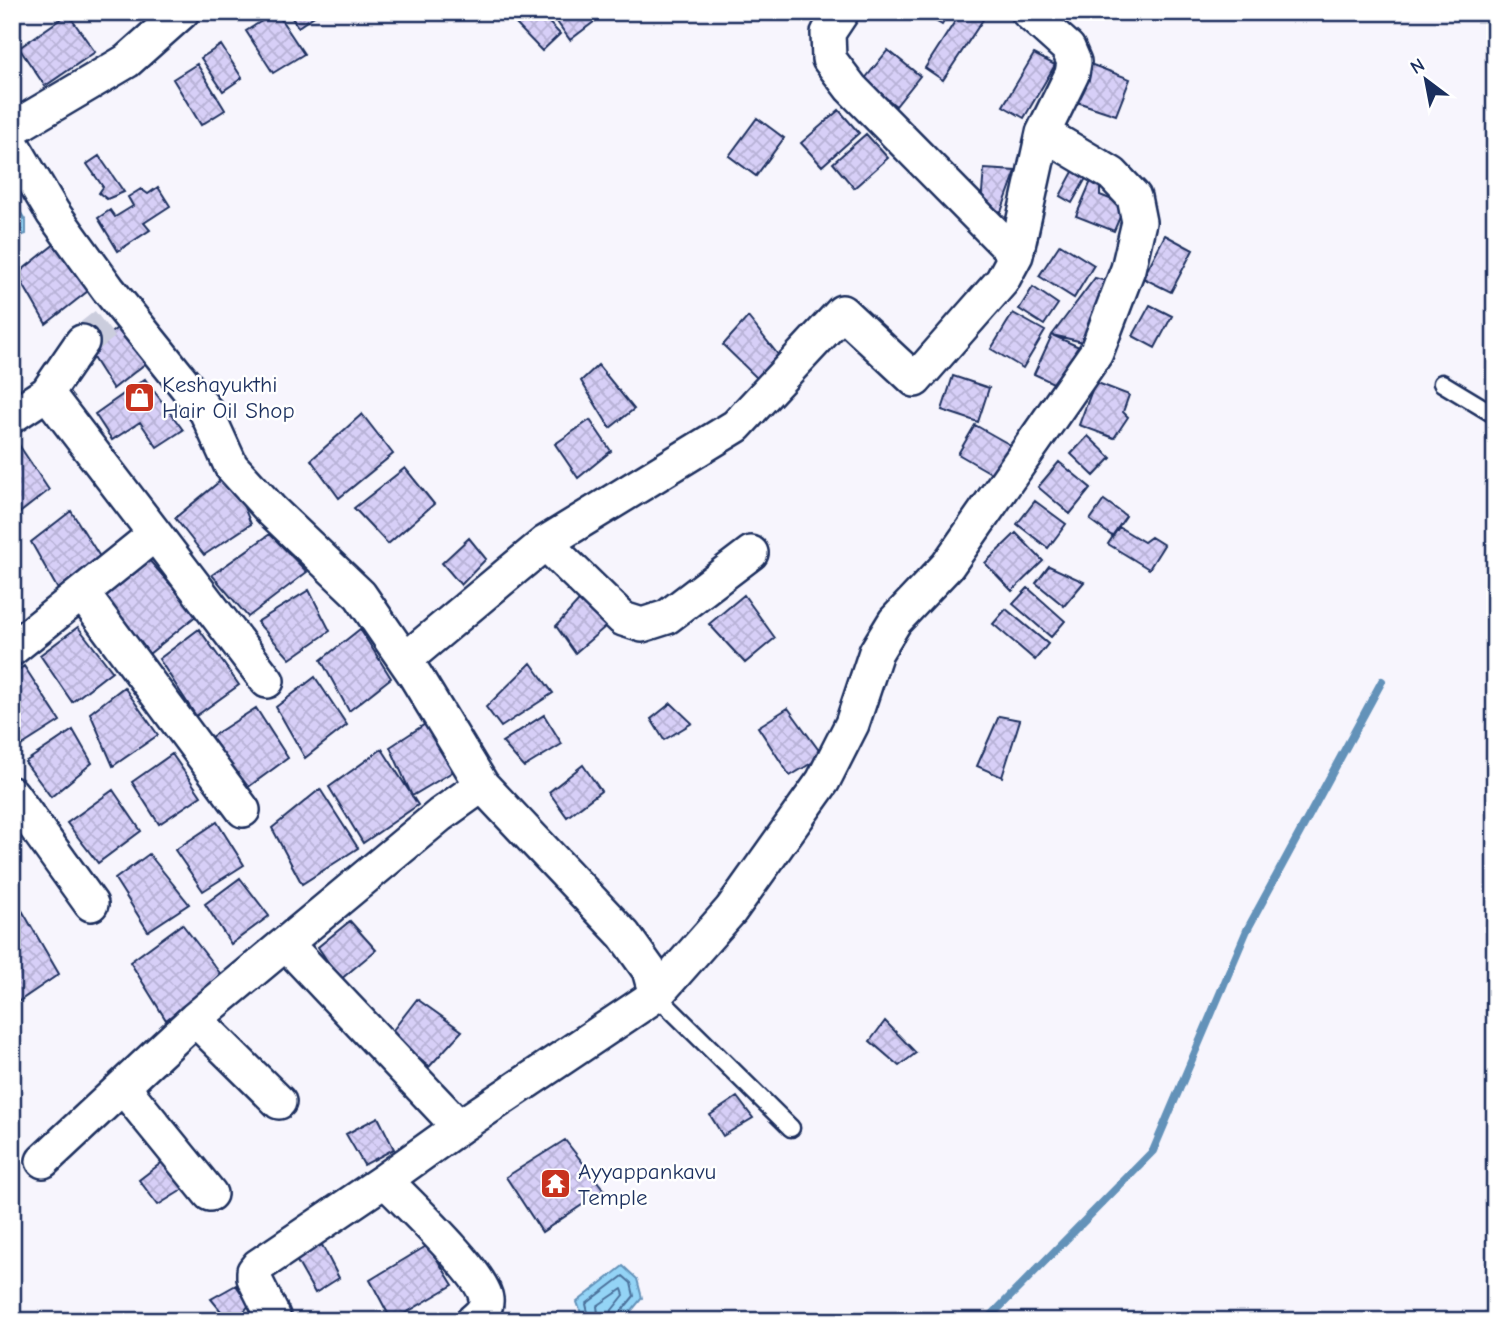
<svg xmlns="http://www.w3.org/2000/svg" width="1507" height="1333" viewBox="0 0 1507 1333" font-family="'Comic Neue',sans-serif">
<style>
.water{fill:#94d4f6;stroke:#6492b9;stroke-width:2}
.lines{fill:none;stroke-linecap:round;stroke-linejoin:round}
.shore{stroke:#4b719b;stroke-width:2}
.stream{stroke:#6492b9;stroke-width:8}
.building{fill:url(#building-cross-hatch);stroke:#1b2f5e;stroke-width:2}
.minor-tunnel{stroke:#cbcddd;stroke-width:33;stroke-dasharray:33 17;stroke-linecap:butt}
.service-casing{stroke:#1b2f5e;stroke-width:21}
.minor-casing{stroke:#1b2f5e;stroke-width:38}
.service{stroke:#fff;stroke-width:16}
.minor{stroke:#fff;stroke-width:33}
.labels{text-anchor:middle;stroke-width:5;stroke-linejoin:round;paint-order:stroke}
.poi-label{font-size:23px;fill:#1b2f5e;stroke:#fff;text-anchor:start}
</style>
<defs>
<pattern id="building-cross-hatch" width="8" height="8" patternUnits="userSpaceOnUse" patternTransform="scale(1.75)"><rect width="8" height="8" fill="#d7cff7"/><path d="M0 0l8 8M0 8l8-8" fill="none" stroke="#b8b2d6"/></pattern>
</defs>
<rect width="100%" height="100%" fill="#f7f5fd"/>
<filter id="ink" filterUnits="userSpaceOnUse"><feTurbulence type="fractalNoise" baseFrequency=".0143" numOctaves="2"/><feDisplacementMap in="SourceGraphic" scale="14" xChannelSelector="R" yChannelSelector="G"/><feConvolveMatrix kernelMatrix="1 2 1 2 8 2 1 2 1" color-interpolation-filters="sRGB"/></filter>
<g filter="url(#ink)">
<path class="water" d="M12 199 26 221V234L17 237 12 235Z
M623 1266 637 1279 642 1298 623 1321H584L577 1302Z"/>
<g class="lines">
<path class="shore" d="M590 1321 586 1304 623 1276 631 1283 634 1296 619 1314 618 1321
M599 1321 597 1306 622 1289 624 1295 612 1310 609 1321"/>
<path class="stream" d="M986 1321 1153 1151 1247 930 1382 681"/>
</g>
<path class="building" d="M276 12 304 54 273 73 246 31Z
M288 12H320L298 27Z
M526 12H539L560 34 542 51 515 23Z
M550 12H588L595 21 570 40Z
M920 12H950L942 25Z
M961 12H988L943 80 925 68Z
M68 14 95 52 45 86 19 48Z
M221 45 242 78 223 91 201 58Z
M888 50 920 76 896 106 864 80Z
M1034 54 1055 65 1024 118 1003 106Z
M197 64 225 110 201 125 173 79Z
M1090 64 1130 79 1116 115 1077 102Z
M839 110 859 133 822 166 801 143Z
M757 118 784 138 756 176 729 156Z
M866 134 888 158 854 188 833 163Z
M99 156 124 192 107 199 99 193 103 187 87 164Z
M1076 166 1089 173 1072 203 1060 196Z
M984 169 1016 171 1001 212 981 204Z
M1091 181 1100 185V195L1125 205 1114 231 1076 216Z
M158 187 170 206 144 223 150 230 118 251 98 218 110 210 115 217 133 206 128 197 141 189 148 194Z
M1165 235 1193 250 1171 292 1143 278Z
M56 243 88 291 46 324 17 274Z
M1060 244 1094 265 1074 298 1039 276Z
M1095 278 1117 284 1088 343 1052 335Z
M1033 287 1058 304 1044 325 1019 309Z
M1150 305 1172 316 1155 348 1133 336Z
M1013 313 1045 331 1023 368 991 349Z
M748 317 783 361 758 379 723 345Z
M128 320 155 356 113 389 88 350Z
M1052 335 1086 350 1066 389 1034 374Z
M598 365 634 409 610 428 581 381Z
M953 376 989 388 978 422 942 410Z
M145 379 183 430 157 447 140 422 112 440 95 414Z
M1095 382 1129 395 1123 412 1128 417 1114 438 1079 425Z
M362 414 393 454 339 498 311 460Z
M590 420 611 451 578 478 555 444Z
M975 425 1014 447 996 476 958 454Z
M1088 436 1111 458 1094 476 1071 454Z
M17 442 49 490 12 519V446Z
M1059 462 1091 488 1070 514 1038 487Z
M405 468 434 504 388 544 354 508Z
M230 473 251 524 204 555 175 518Z
M1104 500 1126 516 1112 536 1090 520Z
M1035 501 1066 524 1048 548 1017 524Z
M71 511 102 560 60 593 31 542Z
M1119 527 1144 542 1151 537 1164 545 1149 569 1108 544Z
M1016 533 1043 561 1012 591 985 563Z
M270 534 307 572 248 617 212 575Z
M469 538 486 559 461 585 442 563Z
M149 560 197 615 149 654 101 595Z
M1049 566 1084 582 1064 606 1036 583Z
M1028 588 1065 621 1051 637 1013 604Z
M309 590 330 631 290 659 257 622Z
M587 592 612 621 575 653 556 626Z
M744 595 775 638 745 663 709 624Z
M1006 609 1048 644 1035 660 993 624Z
M78 627 112 671 72 702 40 655Z
M199 629 239 685 196 716 159 659Z
M360 629 391 678 349 711 321 660Z
M531 663 553 693 501 727 486 707Z
M24 666 60 721 13 751 12 675Z
M315 677 347 725 305 758 276 707Z
M124 687 158 735 113 766 90 713Z
M671 703 692 723 664 740 651 719Z
M256 708 288 758 247 788 211 737Z
M788 708 823 756 790 776 758 727Z
M544 715 562 744 524 767 502 742Z
M999 716 1020 720 1002 777 977 766Z
M433 719 464 765 412 796 390 747Z
M73 730 92 763 51 797 25 762Z
M382 749 418 805 363 843 329 787Z
M172 754 201 796 159 824 132 782Z
M583 765 601 791 567 817 549 792Z
M320 789 358 848 302 884 272 828Z
M113 790 141 831 98 863 67 823Z
M217 822 244 865 203 891 175 850Z
M149 854 189 904 148 931 115 879Z
M240 878 269 916 231 944 205 904Z
M12 898 23 912 12 919Z
M23 912 59 974 12 1006V919Z
M350 921 376 950 340 980 318 947Z
M182 924 223 977 166 1020 130 962Z
M417 999 462 1031 429 1067 390 1034Z
M885 1021 916 1053 899 1066 870 1041Z
M737 1097 753 1118 723 1136 710 1115Z
M378 1117 394 1149 364 1165 346 1134Z
M565 1140 604 1190 542 1232 506 1177Z
M169 1157 187 1187 158 1205 139 1180Z
M322 1245 339 1278 315 1293 294 1256Z
M428 1245 453 1285 392 1321 370 1280Z
M236 1285 249 1305 237 1321H229L211 1299Z"/>
<g class="lines">
<path class="minor-tunnel" d="M82 342 105 324"/>
<defs>
<path id="service" d="M1442 383 1495 415
M656 995 791 1128"/>
<path id="minor" d="M842 12 828 33 829 59 851 88 1016 255
M12 129 127 61 182 12
M12 144 53 213 108 289 206 411 231 466 272 511 360 595 415 675 482 785 624 935 649 970 656 995 459 1127 385 1180C405 1201 484 1275 486 1299 487 1309 480 1315 473 1321
M12 416 47 393 82 342
M155 534 267 681
M545 543 623 619 642 625 667 617 751 553
M82 593 243 810
M12 649 155 534 47 393
M405 660 545 543 736 426 842 312 915 380 1002 281 1016 255 1043 133 1072 74 1074 62 1068 48 1028 12
M12 794 91 904
M287 945 459 1127
M656 995 731 910 823 781 852 724 876 652 895 621 948 565 1096 353 1128 269 1139 222 1134 197 1112 174 1043 133
M195 1019 279 1102
M123 1087 210 1194
M43 1161 195 1019 440 815 482 785
M273 1316 254 1278V1271L258 1266 385 1180"/>
</defs>
<use href="#service" class="service-casing"/>
<use href="#minor" class="minor-casing"/>
<use href="#service" class="service"/>
<use href="#minor" class="minor"/>
</g>
</g>
<defs>
<symbol id="shop-square" viewBox="-11 -11 22 22"><rect x="-9" y="-9" width="18" height="18" rx="4" fill="#c8321e" stroke="#fff"/><path d="M-5-2.5h2.3a2.7 3.5 0 0 1 5.4 0H5L5.5 6h-11ZM-1.5-2.5h3a1.5 2.3 0 0 0-3 0Z" fill="#fff"/></symbol>
<symbol id="temple-square" viewBox="-11 -11 22 22"><rect x="-9" y="-9" width="18" height="18" rx="4" fill="#c8321e" stroke="#fff"/><path d="M0-6L5-2H3V0L6.5 2.5H4V6H1.5V3h-3V6H-4V2.5H-6.5L-3 0V-2H-5Z" fill="#fff"/></symbol>
</defs>
<g fill-rule="evenodd">
<use href="#shop-square" x="122" y="380" width="35" height="35"/>
<use href="#temple-square" x="538" y="1166" width="35" height="35"/>
</g>
<g class="labels">
<g class="poi-label">
<text x="162" y="392">Keshayukthi<tspan x="162" dy="26">Hair Oil Shop</tspan></text>
<text x="578" y="1179">Ayyappankavu<tspan x="578" dy="26">Temple</tspan></text>
</g>
</g>
<rect width="1507" height="1333" fill="none" stroke="#fff" stroke-width="42"/>
<rect x="21" y="21" width="1465" height="1291" fill="none" stroke="#1b2f5e" stroke-width="2.5" filter="url(#ink)"/>
<g transform="translate(1426 80) rotate(328)" stroke="#ffffff" stroke-width="5" paint-order="stroke">
<path d="M0-5L12 26L0 18L-12 26Z" fill="#1b2f5e"/>
<text y="-10" font-size="19" font-weight="bold" text-anchor="middle" fill="#1b2f5e">N</text>
</g>
</svg>
